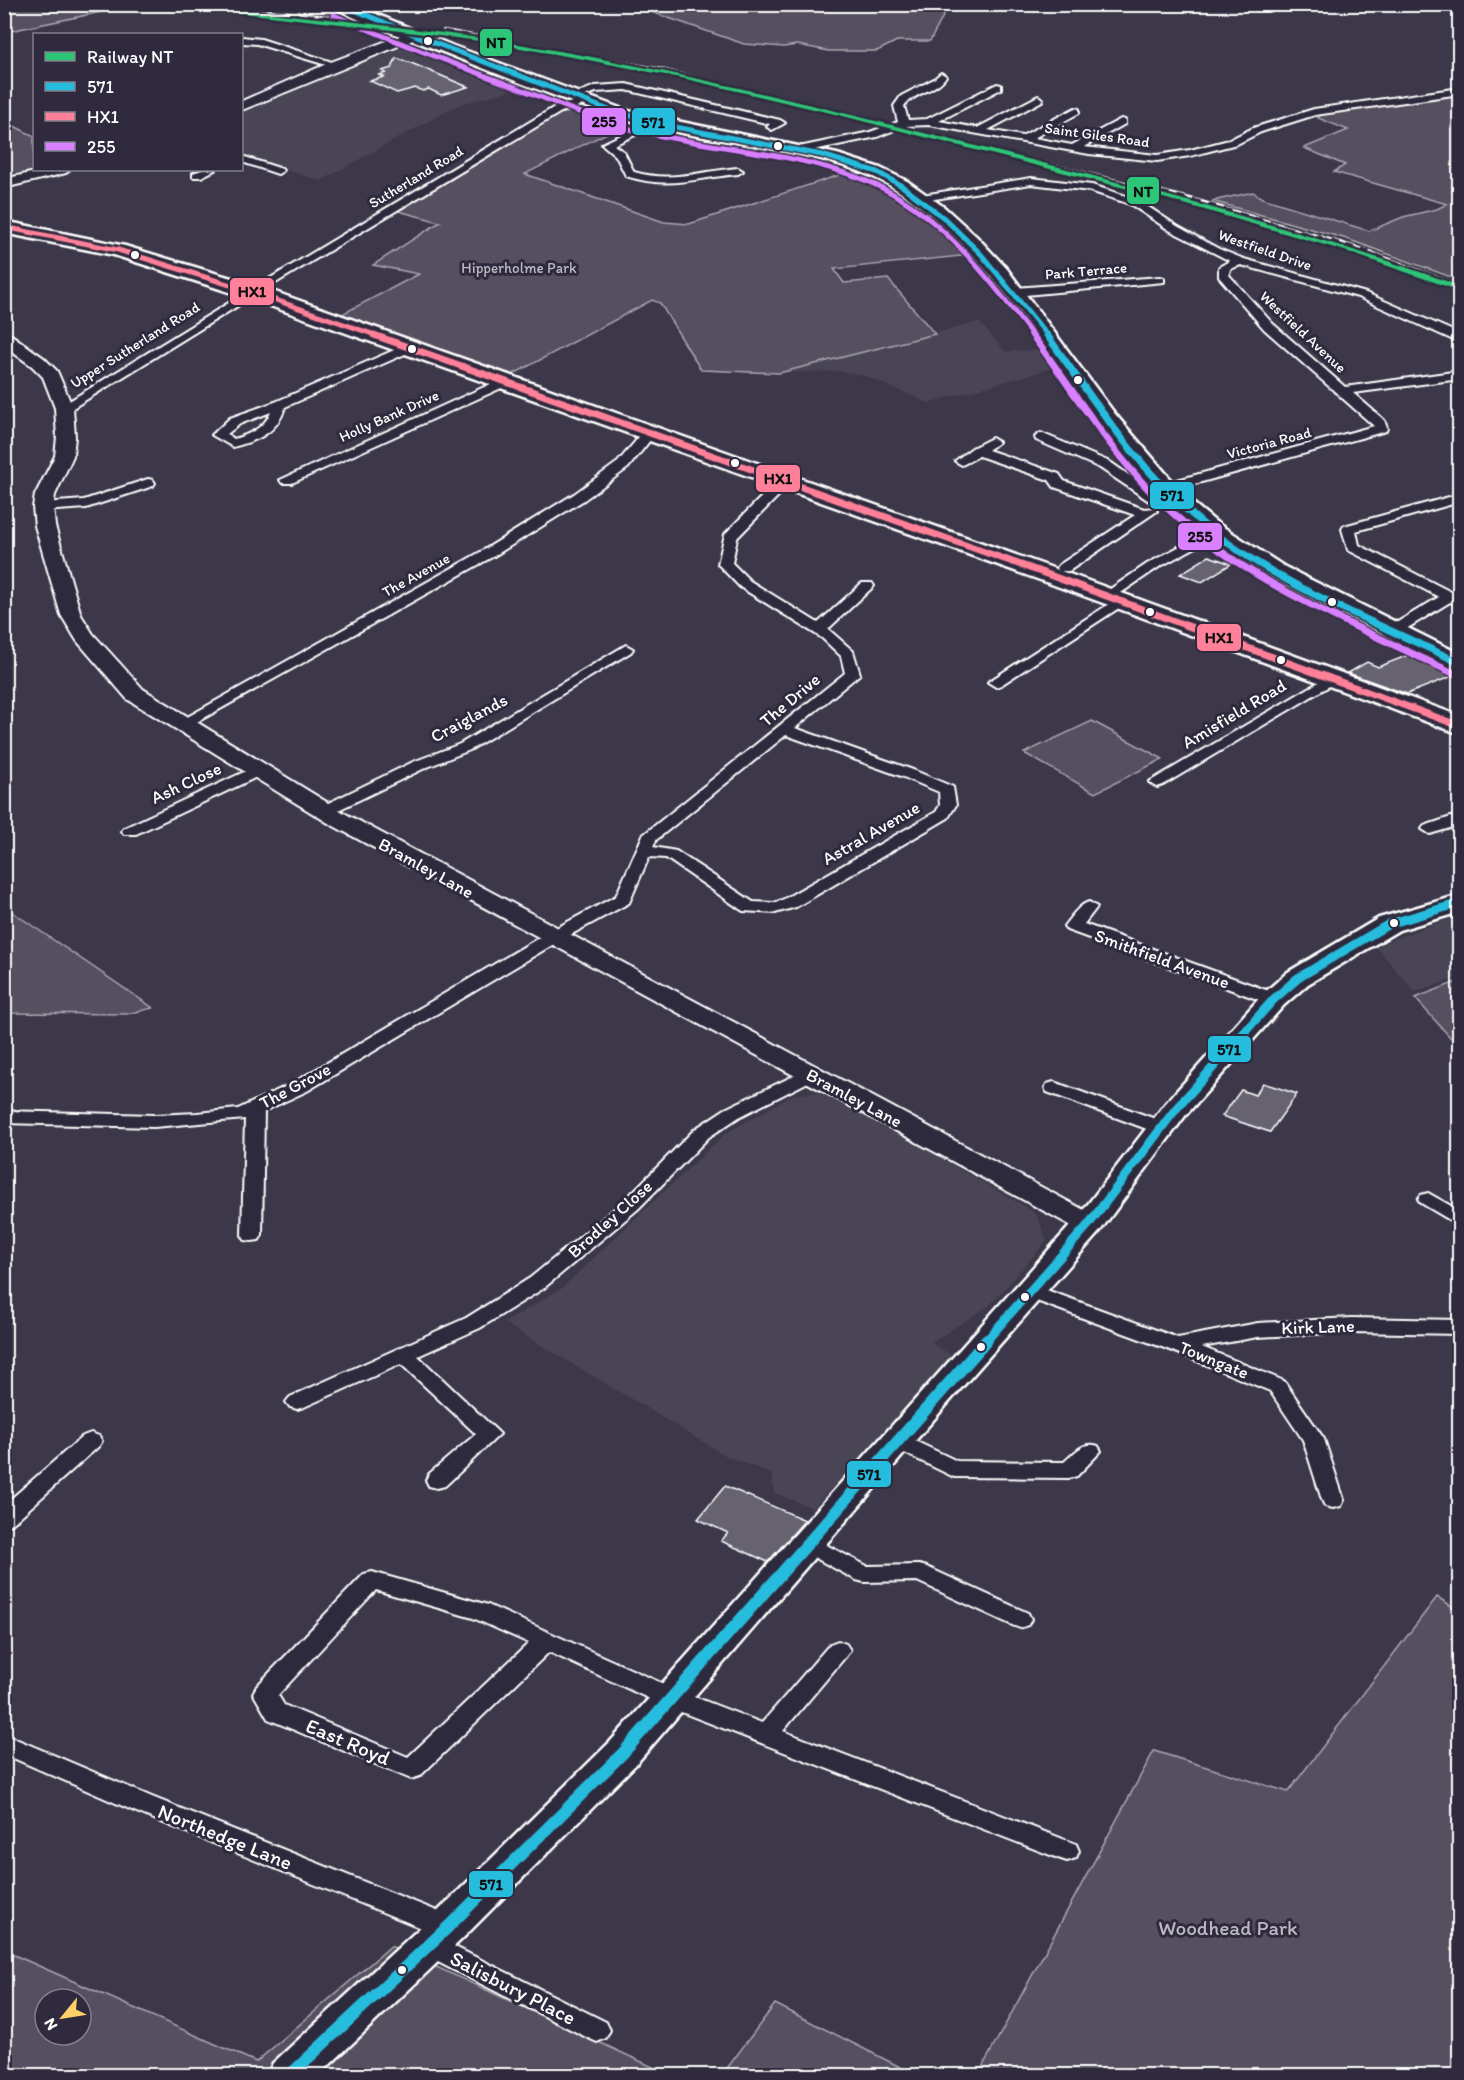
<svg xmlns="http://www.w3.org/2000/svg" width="1464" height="2080" viewBox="0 0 1464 2080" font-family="Itim,sans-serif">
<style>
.built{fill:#494455}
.green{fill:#555060;stroke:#aaa8b0;stroke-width:1.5;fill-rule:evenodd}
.building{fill:#666270;stroke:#fff;stroke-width:1.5}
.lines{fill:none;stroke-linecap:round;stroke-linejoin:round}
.street-casing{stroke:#fff;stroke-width:4}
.secondary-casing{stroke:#fff;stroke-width:4}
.primary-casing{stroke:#fff;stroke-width:5}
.highway-casing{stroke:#fff;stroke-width:5}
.street{fill:#2f2a3d;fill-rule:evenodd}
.secondary{fill:#2f2a3d;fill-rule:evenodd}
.primary{fill:#2f2a3d;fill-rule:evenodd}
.highway{fill:#2f2a3d;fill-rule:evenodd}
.rail-casing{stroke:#fff;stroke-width:4.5}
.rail{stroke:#2f2a3d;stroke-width:3;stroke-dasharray:8;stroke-linecap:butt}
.bus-1-far3-casing{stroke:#2f2a3d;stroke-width:8}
.bus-1-far2-casing{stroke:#2f2a3d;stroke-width:10}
.bus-1-far1-casing{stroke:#2f2a3d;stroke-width:14}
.bus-1-casing{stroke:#2f2a3d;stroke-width:16}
.bus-2-far1-casing{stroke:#2f2a3d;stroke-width:8}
.bus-2-casing{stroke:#2f2a3d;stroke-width:10}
.bus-3-far1-casing{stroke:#2f2a3d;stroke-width:8}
.bus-3-casing{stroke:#2f2a3d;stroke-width:10}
.bus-1-far3{stroke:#26bcdd;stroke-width:5}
.bus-1-far2{stroke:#26bcdd;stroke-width:7}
.bus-1-far1{stroke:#26bcdd;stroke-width:9}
.bus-1{stroke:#26bcdd;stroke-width:12}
.bus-2-far1{stroke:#ff8098;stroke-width:5}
.bus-2{stroke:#ff8098;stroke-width:7}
.bus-3-far1{stroke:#d880ff;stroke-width:5}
.bus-3{stroke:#d880ff;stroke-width:7}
.rail-1-casing{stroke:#2f2a3d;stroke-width:5}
.rail-1{fill:#2dc577;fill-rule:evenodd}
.bus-dot{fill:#fff;stroke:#2f2a3d;stroke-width:2}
.labels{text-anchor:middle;stroke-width:6;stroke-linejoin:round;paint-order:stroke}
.far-street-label{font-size:15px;fill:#fff;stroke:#2f2a3d}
.far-park-label{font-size:15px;fill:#bbb9bf;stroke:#2f2a3d}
.street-label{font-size:18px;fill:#fff;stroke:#2f2a3d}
.near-street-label{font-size:21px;fill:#fff;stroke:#2f2a3d}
.near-park-label{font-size:21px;fill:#bbb9bf;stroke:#2f2a3d}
.line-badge{stroke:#2f2a3d;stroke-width:2}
.pale-badge-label{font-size:16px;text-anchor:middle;font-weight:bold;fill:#111}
</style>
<rect width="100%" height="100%" fill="#3c3749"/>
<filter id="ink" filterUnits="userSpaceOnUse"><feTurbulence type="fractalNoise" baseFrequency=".0167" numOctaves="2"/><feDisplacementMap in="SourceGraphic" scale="12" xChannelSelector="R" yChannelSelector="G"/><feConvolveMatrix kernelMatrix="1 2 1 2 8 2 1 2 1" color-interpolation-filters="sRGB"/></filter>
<g filter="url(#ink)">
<path class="built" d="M416 41 531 85 458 105 321 181 242 156V111L404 42Z
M979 322 1005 351 1042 350 1057 367 928 403 863 375 840 371 779 373Z
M1459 915V977L1415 992 1375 946Z
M815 1092 837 1099 1019 1203 1037 1215 1047 1241 990 1305 931 1343 953 1356 813 1508 774 1493 772 1474 728 1457 504 1323 562 1288 726 1133 793 1095Z"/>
<path class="green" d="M4 5 5 4 110 5 106 11 5 32Z
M631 5H949L930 41H897L877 51H829L797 45 784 47 744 44Z
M1459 95V280L1347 239 1212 201 1253 192 1262 198 1369 231 1403 217 1437 209 1447 204 1334 172 1345 165 1304 148 1348 130 1318 118 1321 113Z
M576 111 609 117 627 123 525 174 664 222 689 224 840 175 842 166C898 187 928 216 971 255L834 269 844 283 888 279 935 334 779 373 701 370 660 303 652 300 512 375 342 314 419 274 373 265 440 222 398 211 559 114Z
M4 121 34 136V170H46L5 180Z
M1092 721 1163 759 1095 793 1024 753Z
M5 907 153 1008 127 1014 5 1013Z
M1459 981H1460L1459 1047 1415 998Z
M1437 1597 1460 1611 1459 2075H978L1154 1751 1288 1792Z
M391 1946 670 2075 5 2076V1951L256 2062ZM45 1999H81V2035H45Z
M775 2004 916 2075H722Z"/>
<path class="building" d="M396 58 411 63 468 87 441 95 429 89 423 91 415 88 397 93 370 81 384 77 379 75 386 73 382 71 392 68Z
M1209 556 1231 564 1202 582 1180 574Z
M1414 653 1458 674 1407 694 1348 673 1367 662 1378 667Z
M1263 1083 1297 1094 1270 1132 1222 1116 1241 1090 1255 1095Z
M725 1486 805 1520 768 1562 721 1541 728 1533 698 1519Z"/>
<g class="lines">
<defs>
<path id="street" d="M242 37 261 39 341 65 336 68 257 44 242 43Z
M941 73 946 76C937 91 915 92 904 106L908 120 927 119 997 84 1001 85V89L939 121 977 128 1038 96 1043 99 1042 101 988 130 1022 136 1075 108 1079 109V113L1034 138 1072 145 1121 119 1125 120V124L1084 147 1157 155 1190 150 1229 140 1253 128 1314 109 1460 88V94L1315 115 1261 132 1237 144 1190 156 1157 161 1089 154 929 125 905 126 877 137 799 153 794 150 799 147 870 132 898 122 894 106 901 96 934 79Z
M626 84 780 120 785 123 772 130 767 127 770 124 626 90 596 92 572 100 567 97 595 86Z
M584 98 589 101 588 103 561 112 269 287H261L259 285 553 108Z
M655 119 660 122 659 124 614 145 624 152 634 172C670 183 702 171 738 168L743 171 738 174C695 178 670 190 626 176L616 156 602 144Z
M242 156 282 169 283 171 278 174 242 162Z
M202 170H215L201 177H193V173Z
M1031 178 1092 185 1138 200 1177 226 1219 249 1244 259 1366 293 1460 334V343L1358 297 1241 265 1230 269 1229 275 1272 323 1345 387 1460 371V379L1353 393 1384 420 1387 428 1386 431 1169 491H1159L1157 488 1159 485 1374 426 1264 329 1219 277V267L1230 261 1169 230 1130 204 1090 191 1031 184 922 201 917 198 922 195Z
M1160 277 1164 278V282L1015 296 1009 292 1015 288Z
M253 288 257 290V294L68 411H60L58 408Z
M408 344 414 348 412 351 285 407C278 433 256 441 233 447L212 435 230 418 275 402ZM271 412C264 428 250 434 234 439L227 434 240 424Z
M504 378 508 379 510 382 508 385 292 483H282L280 480Z
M649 430 655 434 628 468 584 500 494 556 188 727H178L175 724 484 550 574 494 618 462 644 431Z
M1041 433 1110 462 1170 504 1168 507H1158L1100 468 1036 440 1035 437Z
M992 438 999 442 988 450 1059 474 1064 481 1144 509 1155 508 1157 511 1069 571H1059L1057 568 1059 565 1135 515 1054 487 1049 480 979 456 962 465 955 461 972 448Z
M784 478 789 479 791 482 789 485 737 538 732 563 750 581 818 623 862 583H872L874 586 828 629 853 651 860 674 795 728 913 770 953 787 956 805 948 818 796 907 775 913 743 911 666 858 649 857 629 903 559 941 307 1091 264 1111 262 1235 259 1240 252 1241 245 1240 242 1235 245 1119 154 1127 4 1123V1111L154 1115 197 1113 238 1109 293 1083 547 933 616 896 643 835 845 673 841 656 822 638 740 587 718 564 725 534 779 479ZM786 735 901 776 939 792 940 805 936 812 784 899 774 903 753 902 676 851 653 847 656 840Z
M148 479 153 480 155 483 153 486 86 508 43 511 36 507 43 503 84 500Z
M1460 494V502L1356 531 1359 545 1451 592 1460 590V606L1450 602 1401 632H1391L1389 629 1391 626 1439 597 1348 550 1342 529 1344 526Z
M1215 527 1222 531 1220 534 1159 567 1112 599H1102L1100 596 1147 564Z
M1120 597 1127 601 1125 604 1001 685 996 687 988 682Z
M626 645 633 649 631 652 470 750 425 768 330 814 324 816 316 811 318 808 413 762 460 744Z
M1331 675 1338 679 1336 682 1163 785 1157 787 1149 782Z
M259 765 265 767 267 770 265 773 136 834H124L122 831 124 828Z
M1460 814V825L1430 834 1422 829 1424 826Z
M1089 902 1097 907 1084 924 1280 995 1283 999 1280 1003H1268L1067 930 1064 926C1071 917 1079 905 1089 902Z
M810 1068 816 1070 819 1074 816 1078 739 1117 709 1137 638 1209 544 1288 480 1328 418 1356 500 1434 445 1486 437 1488 429 1486 426 1480 429 1474 476 1434 401 1364 304 1407 297 1409 290 1407 286 1402 290 1397 466 1318 530 1278 624 1201 695 1129 725 1109Z
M1054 1082 1169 1124 1171 1128 1169 1132H1155L1047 1092 1045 1088 1047 1084Z
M1428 1193 1460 1211V1226L1421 1203 1418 1199 1421 1195Z
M1030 1284 1178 1338 1258 1323 1351 1318 1460 1320V1334L1351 1332 1258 1337 1202 1347 1284 1381 1324 1439 1344 1500 1341 1506 1333 1508 1325 1506 1322 1500 1303 1440 1270 1391 1170 1350 1023 1296 1020 1291 1023 1286Z
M896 1432 957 1461 1064 1462C1075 1453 1083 1441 1098 1446L1101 1451 1077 1476 1069 1478 954 1477 888 1445 885 1440 888 1435Z
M91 1433 99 1436 102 1441 99 1446 12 1524 4 1526V1505L83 1436Z
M807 1535 867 1566 919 1565 927 1567 1028 1613 1031 1619 1028 1625 1020 1628 1012 1625 917 1581 864 1582 856 1580 799 1549 796 1543 799 1537Z
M372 1572 488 1605 679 1691 762 1723 830 1644 838 1641 846 1644 850 1650 846 1656 783 1731 1076 1844 1079 1851 1076 1858 1067 1861 1058 1858 663 1705 549 1652 420 1776 411 1779 268 1719 253 1693 257 1686 364 1574ZM376 1590 473 1618 529 1643 408 1757 284 1705 278 1695Z
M4 1734 152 1797 457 1919 461 1927 457 1935 448 1938 439 1935 134 1811 4 1754Z
M429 1934 606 2022 610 2030 606 2038 597 2042 588 2038 420 1953 416 1945 420 1937Z"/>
<path id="secondary" d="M413 31 418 32 420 35 418 38 242 110V101L331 62Z
M44 170H69L66 173 4 188V179Z
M4 333 10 334 44 358 57 371 73 408 75 437 73 456 55 495 53 507 55 526 81 615 93 634 143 689 346 814 1099 1218 1103 1224 1099 1230 1089 1233 1079 1230 330 824 127 699 77 641 61 615 35 526 33 507 35 495 55 456 57 437 55 408 43 377 32 366 4 346Z"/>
<path id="primary" d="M332 4H352L453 46 628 111 837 154 880 168 907 181 944 207 977 237 1007 269 1115 414 1187 498 1217 523 1285 567 1460 654V670C1432 663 1400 642 1374 629 1303 595 1230 560 1171 507 1144 483 1123 452 1101 424 1038 340 986 249 897 190 841 153 747 146 682 133 593 115 509 78 425 45 399 35 352 21 332 4Z
M1460 895V912L1399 930 1308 984 1284 1005 1185 1116 1100 1231 948 1403 636 1764 462 1939 318 2076H267L273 2063 434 1915 610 1742 1078 1217 1165 1104 1264 993 1288 972 1379 918Z"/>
<path id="highway" d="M4 221 125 246 261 287 1061 571 1460 716V734L1043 581 245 297 114 255 4 233Z"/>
</defs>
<use href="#street" class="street-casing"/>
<use href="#secondary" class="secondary-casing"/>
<use href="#primary" class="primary-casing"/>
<use href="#highway" class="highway-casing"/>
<use href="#street" class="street"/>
<use href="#secondary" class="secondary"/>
<use href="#primary" class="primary"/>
<use href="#highway" class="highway"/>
<defs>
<path id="rail" d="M195 4 348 19
M444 31 657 69 1194 200 1366 251 1460 286"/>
</defs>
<use href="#rail" class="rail-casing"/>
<use href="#rail" class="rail"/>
<defs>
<path id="bus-1-far3" d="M340 4 427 40 609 110 665 125 822 155 877 172 902 186 944 218 981 254 1048 336"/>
<path id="bus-1-far2" d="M1047 335C1094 401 1140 472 1203 524 1278 586 1374 621 1460 663"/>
<path id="bus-1-far1" d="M986 1341 1089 1224 1175 1110 1274 999 1298 978 1389 924 1460 903"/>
<path id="bus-1" d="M289 2076 448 1927 623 1753 987 1340"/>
<path id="bus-2-far1" d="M4 227 118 250 253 292 378 336"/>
<path id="bus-2" d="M374 335 1052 576 1460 726"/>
<path id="bus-3-far1" d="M334 15C395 42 457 65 520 89 554 102 587 117 622 127 705 150 805 150 882 188 943 218 993 283 1033 336"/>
<path id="bus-3" d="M1032 335C1075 392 1113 457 1166 507 1248 584 1355 625 1455 674"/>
</defs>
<use href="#bus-1-far3" class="bus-1-far3-casing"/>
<use href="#bus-1-far2" class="bus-1-far2-casing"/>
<use href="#bus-1-far1" class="bus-1-far1-casing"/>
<use href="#bus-1" class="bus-1-casing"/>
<use href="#bus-2-far1" class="bus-2-far1-casing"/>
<use href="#bus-2" class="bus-2-casing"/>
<use href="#bus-3-far1" class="bus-3-far1-casing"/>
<use href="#bus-3" class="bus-3-casing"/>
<use href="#bus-1-far3" class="bus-1-far3"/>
<use href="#bus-1-far2" class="bus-1-far2"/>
<use href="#bus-1-far1" class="bus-1-far1"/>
<use href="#bus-1" class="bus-1"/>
<use href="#bus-2-far1" class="bus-2-far1"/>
<use href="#bus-2" class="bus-2"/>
<use href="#bus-3-far1" class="bus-3-far1"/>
<use href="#bus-3" class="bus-3"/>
<defs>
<path id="rail-1" d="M164 4H187L218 8C323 18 427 29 530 46 686 72 839 112 992 150 1150 190 1307 231 1460 286V291L1342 250 1167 199 839 115 686 79 583 59 480 41 376 28Z"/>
</defs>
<use href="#rail-1" class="rail-1-casing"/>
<use href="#rail-1" class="rail-1"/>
</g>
</g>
<g class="bus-dot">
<circle cx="428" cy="41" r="5"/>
<circle cx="778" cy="146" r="5"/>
<circle cx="135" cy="255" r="5"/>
<circle cx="412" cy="349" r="5"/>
<circle cx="1078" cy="380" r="5"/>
<circle cx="735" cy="463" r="5"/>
<circle cx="1332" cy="602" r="5"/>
<circle cx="1150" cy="612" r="5"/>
<circle cx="1281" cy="660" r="5"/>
<circle cx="1394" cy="923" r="5"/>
<circle cx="1025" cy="1297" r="5"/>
<circle cx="981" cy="1347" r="5"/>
<circle cx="402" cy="1970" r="5"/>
</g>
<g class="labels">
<g class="far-street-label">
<text transform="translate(1097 135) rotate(8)" y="5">Saint Giles Road</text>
<text transform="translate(416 177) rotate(-31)" y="5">Sutherland Road</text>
<text transform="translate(1265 250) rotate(19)" y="5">Westfield Drive</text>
<text transform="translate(1086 271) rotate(-5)" y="5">Park Terrace</text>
<text transform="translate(1303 332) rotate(43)" y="5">Westfield Avenue</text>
<text transform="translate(135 345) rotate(-32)" y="5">Upper Sutherland Road</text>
<text transform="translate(389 416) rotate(-24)" y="5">Holly Bank Drive</text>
<text transform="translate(1269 443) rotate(-15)" y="5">Victoria Road</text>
<text transform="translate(416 575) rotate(-29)" y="5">The Avenue</text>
</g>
<g class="far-park-label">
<text x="519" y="273">Hipperholme Park</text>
</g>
<g class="street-label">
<text transform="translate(790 700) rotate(-40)" y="6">The Drive</text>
<text transform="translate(1234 714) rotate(-31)" y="6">Amisfield Road</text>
<text transform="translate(469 718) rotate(-28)" y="6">Craiglands</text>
<text transform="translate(186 783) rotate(-25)" y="6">Ash Close</text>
<text transform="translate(871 833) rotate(-30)" y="6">Astral Avenue</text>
<text transform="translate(426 868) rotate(29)" y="6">Bramley Lane</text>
<text transform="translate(1162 959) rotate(20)" y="6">Smithfield Avenue</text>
<text transform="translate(295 1086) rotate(-28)" y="6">The Grove</text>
<text transform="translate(854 1098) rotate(28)" y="6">Bramley Lane</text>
<text transform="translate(610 1219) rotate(-42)" y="6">Brodley Close</text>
<text transform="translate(1318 1327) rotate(-2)" y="6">Kirk Lane</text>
<text transform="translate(1214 1360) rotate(22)" y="6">Towngate</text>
</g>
<g class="near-street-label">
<text transform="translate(348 1742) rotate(23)" y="7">East Royd</text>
<text transform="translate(225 1837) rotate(22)" y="7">Northedge Lane</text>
<text transform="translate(513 1988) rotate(27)" y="7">Salisbury Place</text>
</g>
<g class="near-park-label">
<text x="1228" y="1935">Woodhead Park</text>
</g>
</g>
<g class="line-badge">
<rect x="479" y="28" width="34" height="29" rx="6" fill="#2dc577"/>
<rect x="581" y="107" width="46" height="29" rx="6" fill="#d880ff"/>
<rect x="631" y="107" width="45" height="29" rx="6" fill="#26bcdd"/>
<rect x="1126" y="176" width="34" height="29" rx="6" fill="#2dc577"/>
<rect x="229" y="277" width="46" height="29" rx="6" fill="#ff8098"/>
<rect x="755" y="464" width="46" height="29" rx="6" fill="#ff8098"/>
<rect x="1149" y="481" width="46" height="29" rx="6" fill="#26bcdd"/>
<rect x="1177" y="522" width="46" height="29" rx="6" fill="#d880ff"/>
<rect x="1196" y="623" width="46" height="29" rx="6" fill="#ff8098"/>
<rect x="1207" y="1035" width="45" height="28" rx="6" fill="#26bcdd"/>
<rect x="846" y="1460" width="46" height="28" rx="6" fill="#26bcdd"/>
<rect x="468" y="1870" width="46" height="28" rx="6" fill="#26bcdd"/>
</g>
<g class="pale-badge-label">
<text x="496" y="48">NT</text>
<text x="604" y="127">255</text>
<text x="653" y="128">571</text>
<text x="1143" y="197">NT</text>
<text x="252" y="297">HX1</text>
<text x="778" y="484">HX1</text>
<text x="1172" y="501">571</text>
<text x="1200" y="542">255</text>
<text x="1219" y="643">HX1</text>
<text x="1229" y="1055">571</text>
<text x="869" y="1480">571</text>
<text x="491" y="1890">571</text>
</g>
<rect width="1464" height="2080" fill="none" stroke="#2f2a3d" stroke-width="24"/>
<rect x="12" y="12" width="1440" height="2056" fill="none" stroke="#fff" stroke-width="2" filter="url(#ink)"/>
<rect x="33" y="33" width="210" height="138" fill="#2f2a3d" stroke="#827f8b" stroke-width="1.5"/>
<rect x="45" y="52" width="30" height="9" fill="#2dc577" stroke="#827f8b" stroke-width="1.5"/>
<text x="87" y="63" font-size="18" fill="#ffffff">Railway NT</text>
<rect x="45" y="82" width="30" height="9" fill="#26bcdd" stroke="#827f8b" stroke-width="1.5"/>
<text x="87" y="93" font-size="18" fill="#ffffff">571</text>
<rect x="45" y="112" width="30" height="9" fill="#ff8098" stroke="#827f8b" stroke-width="1.5"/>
<text x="87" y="123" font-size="18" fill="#ffffff">HX1</text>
<rect x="45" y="142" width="30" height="9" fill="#d880ff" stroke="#827f8b" stroke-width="1.5"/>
<text x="87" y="153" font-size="18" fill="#ffffff">255</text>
<g transform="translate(63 2017) rotate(240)"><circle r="28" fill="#2f2a3d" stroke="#827f8b" stroke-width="1.5"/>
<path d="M0-4.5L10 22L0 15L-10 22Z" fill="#ffd166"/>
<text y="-9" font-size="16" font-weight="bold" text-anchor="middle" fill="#ffffff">N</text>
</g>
</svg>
